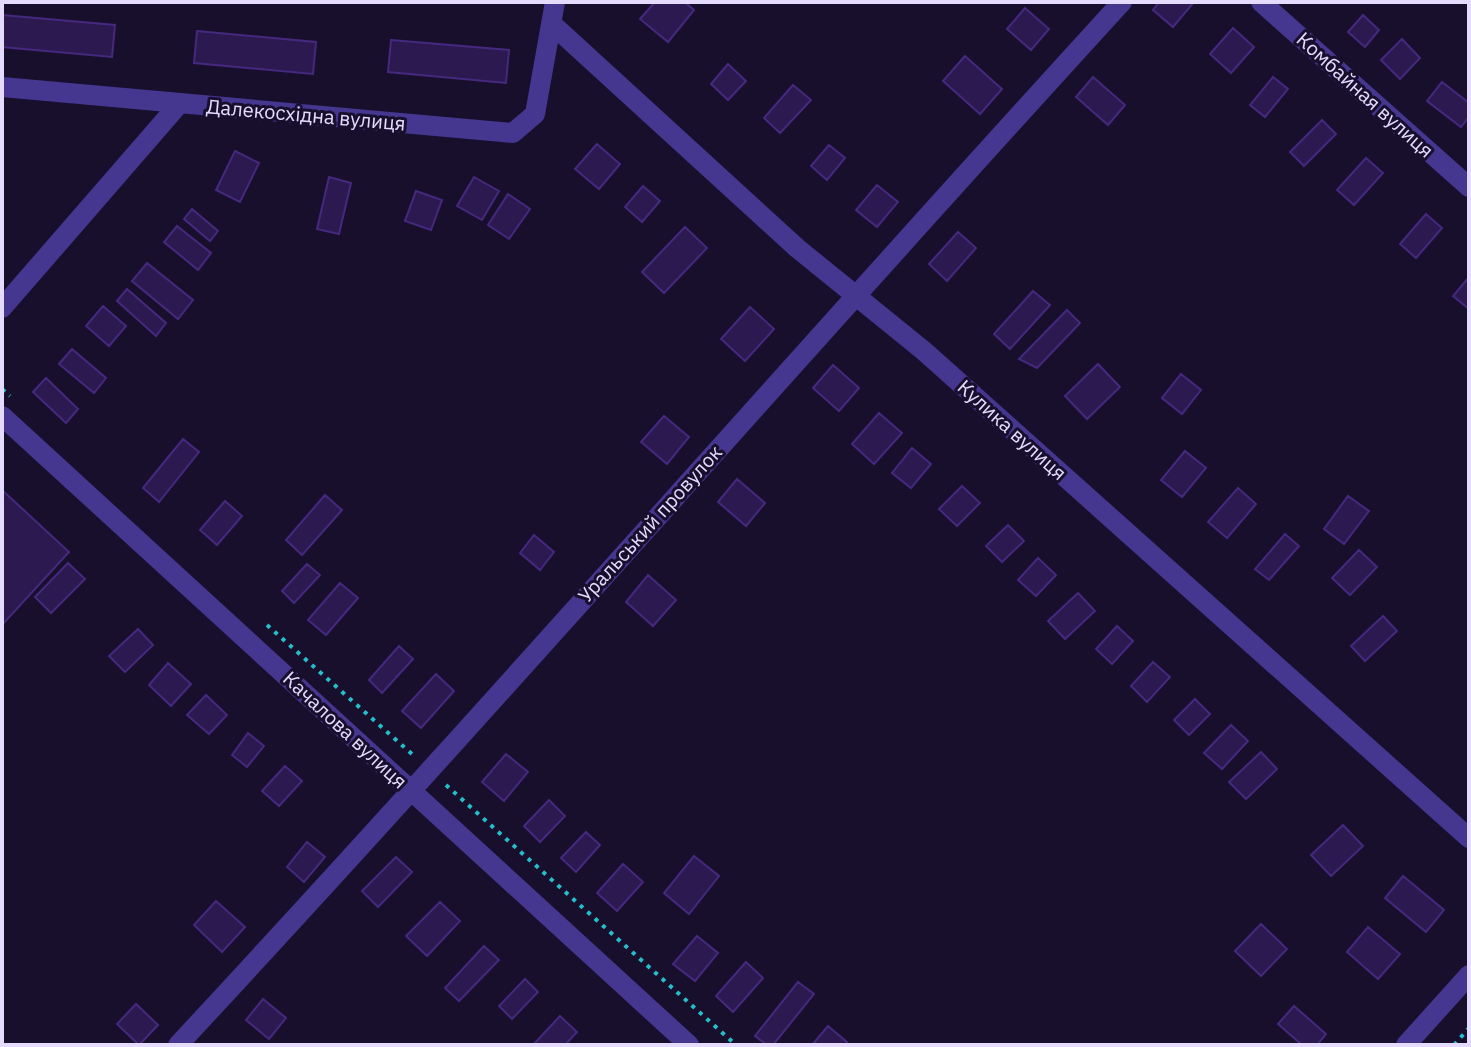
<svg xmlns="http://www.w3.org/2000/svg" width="1471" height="1047" viewBox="0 0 1471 1047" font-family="'IBM Plex Sans',sans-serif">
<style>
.building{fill:#2b1950;stroke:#45297e;stroke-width:2}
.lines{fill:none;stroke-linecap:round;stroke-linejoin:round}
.path{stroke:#25bec9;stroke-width:4;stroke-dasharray:4 6;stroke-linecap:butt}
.minor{stroke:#453690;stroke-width:20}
.labels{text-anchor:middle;stroke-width:6;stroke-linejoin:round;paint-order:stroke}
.street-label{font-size:20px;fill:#e4dbff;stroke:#180f2d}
</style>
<rect width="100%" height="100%" fill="#180f2d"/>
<path class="building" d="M655 2H685L694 10 668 42 640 19Z
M1159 2H1194L1173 27 1153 10Z
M1025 8 1049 29 1031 50 1007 29Z
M2 15 115 25 112 57 2 47Z
M1363 15 1379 30 1365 47 1348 32Z
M1233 28 1254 47 1231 73 1210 54Z
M197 31 316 42 313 74 194 63Z
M1402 39 1420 58 1400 79 1381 60Z
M391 40 509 50 506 83 388 72Z
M965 56 1002 89 980 114 943 81Z
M728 64 746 81 728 100 711 84Z
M1093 77 1125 105 1108 125 1076 97Z
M1273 77 1288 89 1265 117 1250 105Z
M1442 82 1469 103V117L1461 127 1427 101Z
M793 85 811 100 780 133 764 118Z
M1322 120 1336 134 1304 166 1290 152Z
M597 144 620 164 599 189 575 169Z
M829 145 845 158 827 180 811 166Z
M235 151 259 163 240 202 216 190Z
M1366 158 1383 173 1354 205 1337 190Z
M329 177 351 183 339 234 317 229Z
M474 177 499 191 482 220 457 206Z
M877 185 898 202 877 227 856 210Z
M643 186 660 201 642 222 625 207Z
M416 191 442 200 431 230 405 221Z
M508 194 530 209 509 239 488 225Z
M192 209 218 231 210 241 184 219Z
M1426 214 1442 228 1416 258 1400 244Z
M177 226 211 253 198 270 164 242Z
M685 227 707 248 664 293 642 272Z
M958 232 976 248 947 281 929 264Z
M147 263 193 300 178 319 132 281Z
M1469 277V309L1453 296Z
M127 289 166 323 156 336 117 301Z
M1033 291 1050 305 1010 349 994 334Z
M103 306 126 326 109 346 86 326Z
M750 307 774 329 745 361 721 339Z
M1067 310 1080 323 1037 368 1019 359Z
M72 349 106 378 94 393 59 364Z
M1098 364 1120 387 1087 419 1065 396Z
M833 365 859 388 839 411 813 388Z
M1181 374 1201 390 1182 414 1162 398Z
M46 378 78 409 66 423 33 392Z
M879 413 902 433 874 464 852 444Z
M664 416 689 437 667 464 641 442Z
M183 439 199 452 159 502 143 488Z
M912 448 931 464 911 488 892 473Z
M1185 451 1206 468 1182 497 1161 480Z
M737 479 765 503 746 526 718 502Z
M962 486 980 503 957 526 939 509Z
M1238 488 1256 504 1227 538 1208 522Z
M2 490 69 552 2 625Z
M325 495 342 510 302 555 286 540Z
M1348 496 1369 511 1344 544 1324 529Z
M225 501 242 516 217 545 200 530Z
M1008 525 1024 541 1002 562 986 546Z
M1285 534 1299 546 1269 580 1255 569Z
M534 535 554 552 540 570 520 553Z
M1359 550 1377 567 1350 595 1332 578Z
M1038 558 1056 575 1036 596 1018 580Z
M68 563 85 579 51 613 35 597Z
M307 564 320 575 294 603 282 591Z
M648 575 676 600 653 626 626 602Z
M340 583 358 598 326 635 308 620Z
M1078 593 1095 611 1065 639 1048 621Z
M1383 616 1397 631 1365 661 1351 646Z
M1117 626 1133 641 1112 664 1096 649Z
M138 629 153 645 125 672 109 656Z
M399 646 413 659 382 693 369 680Z
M1153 662 1170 677 1147 702 1131 686Z
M168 663 191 684 171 706 149 685Z
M436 674 454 691 421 728 402 711Z
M206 695 227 715 209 734 187 715Z
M1195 699 1210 714 1189 735 1174 720Z
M1231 725 1248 741 1222 769 1204 753Z
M248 733 264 746 247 767 232 755Z
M1261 752 1277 769 1246 799 1229 782Z
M506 754 528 772 504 801 482 782Z
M285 766 302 781 279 806 262 791Z
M549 800 565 816 540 842 524 826Z
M1343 825 1363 846 1331 876 1311 855Z
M586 832 600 845 576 872 561 858Z
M307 842 325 857 304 882 287 867Z
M694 856 719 876 689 914 664 893Z
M396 857 412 872 378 907 362 891Z
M623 864 643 882 617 911 597 893Z
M1403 876 1444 910 1426 932 1385 898Z
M216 901 245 927 222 952 194 925Z
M440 902 460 921 427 956 406 936Z
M1261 924 1287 949 1261 976 1235 951Z
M1368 927 1400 954 1378 979 1347 952Z
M697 936 718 953 695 981 673 964Z
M484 946 499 960 459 1001 445 988Z
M746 962 763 978 733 1012 716 996Z
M525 979 538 992 512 1019 499 1006Z
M798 982 814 994 773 1045H767L755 1036Z
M263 999 286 1018 269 1039 246 1020Z
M136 1004 158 1025 139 1045 117 1024Z
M1294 1006 1326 1034 1317 1045H1302L1278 1024Z
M560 1016 577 1032 565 1045H533Z
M828 1026 847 1042 844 1045H812Z"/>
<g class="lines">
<path class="path" d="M2 389 10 396
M267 625 413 755
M446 785 736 1045
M1454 1045 1469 1028"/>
<path class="minor" d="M1261 2 1469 187
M553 25 797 248 924 351 1469 838
M2 87 513 133 535 114 555 2
M2 308 180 103
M2 416 689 1045
M178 1045C497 702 805 348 1122 2
M1406 1045 1469 975"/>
</g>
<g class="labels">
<g class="street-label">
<text transform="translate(1365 95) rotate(42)" y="7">Комбайная вулиця</text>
<text transform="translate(306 115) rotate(5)" y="7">Далекосхідна вулиця</text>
<text transform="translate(1012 430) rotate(42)" y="7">Кулика вулиця</text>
<text transform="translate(650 524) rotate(-48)" y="7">Уральський провулок</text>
<text transform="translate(345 730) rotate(43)" y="7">Качалова вулиця</text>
</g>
</g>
<rect width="1471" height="1047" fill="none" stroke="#e4dbff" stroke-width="8"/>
</svg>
